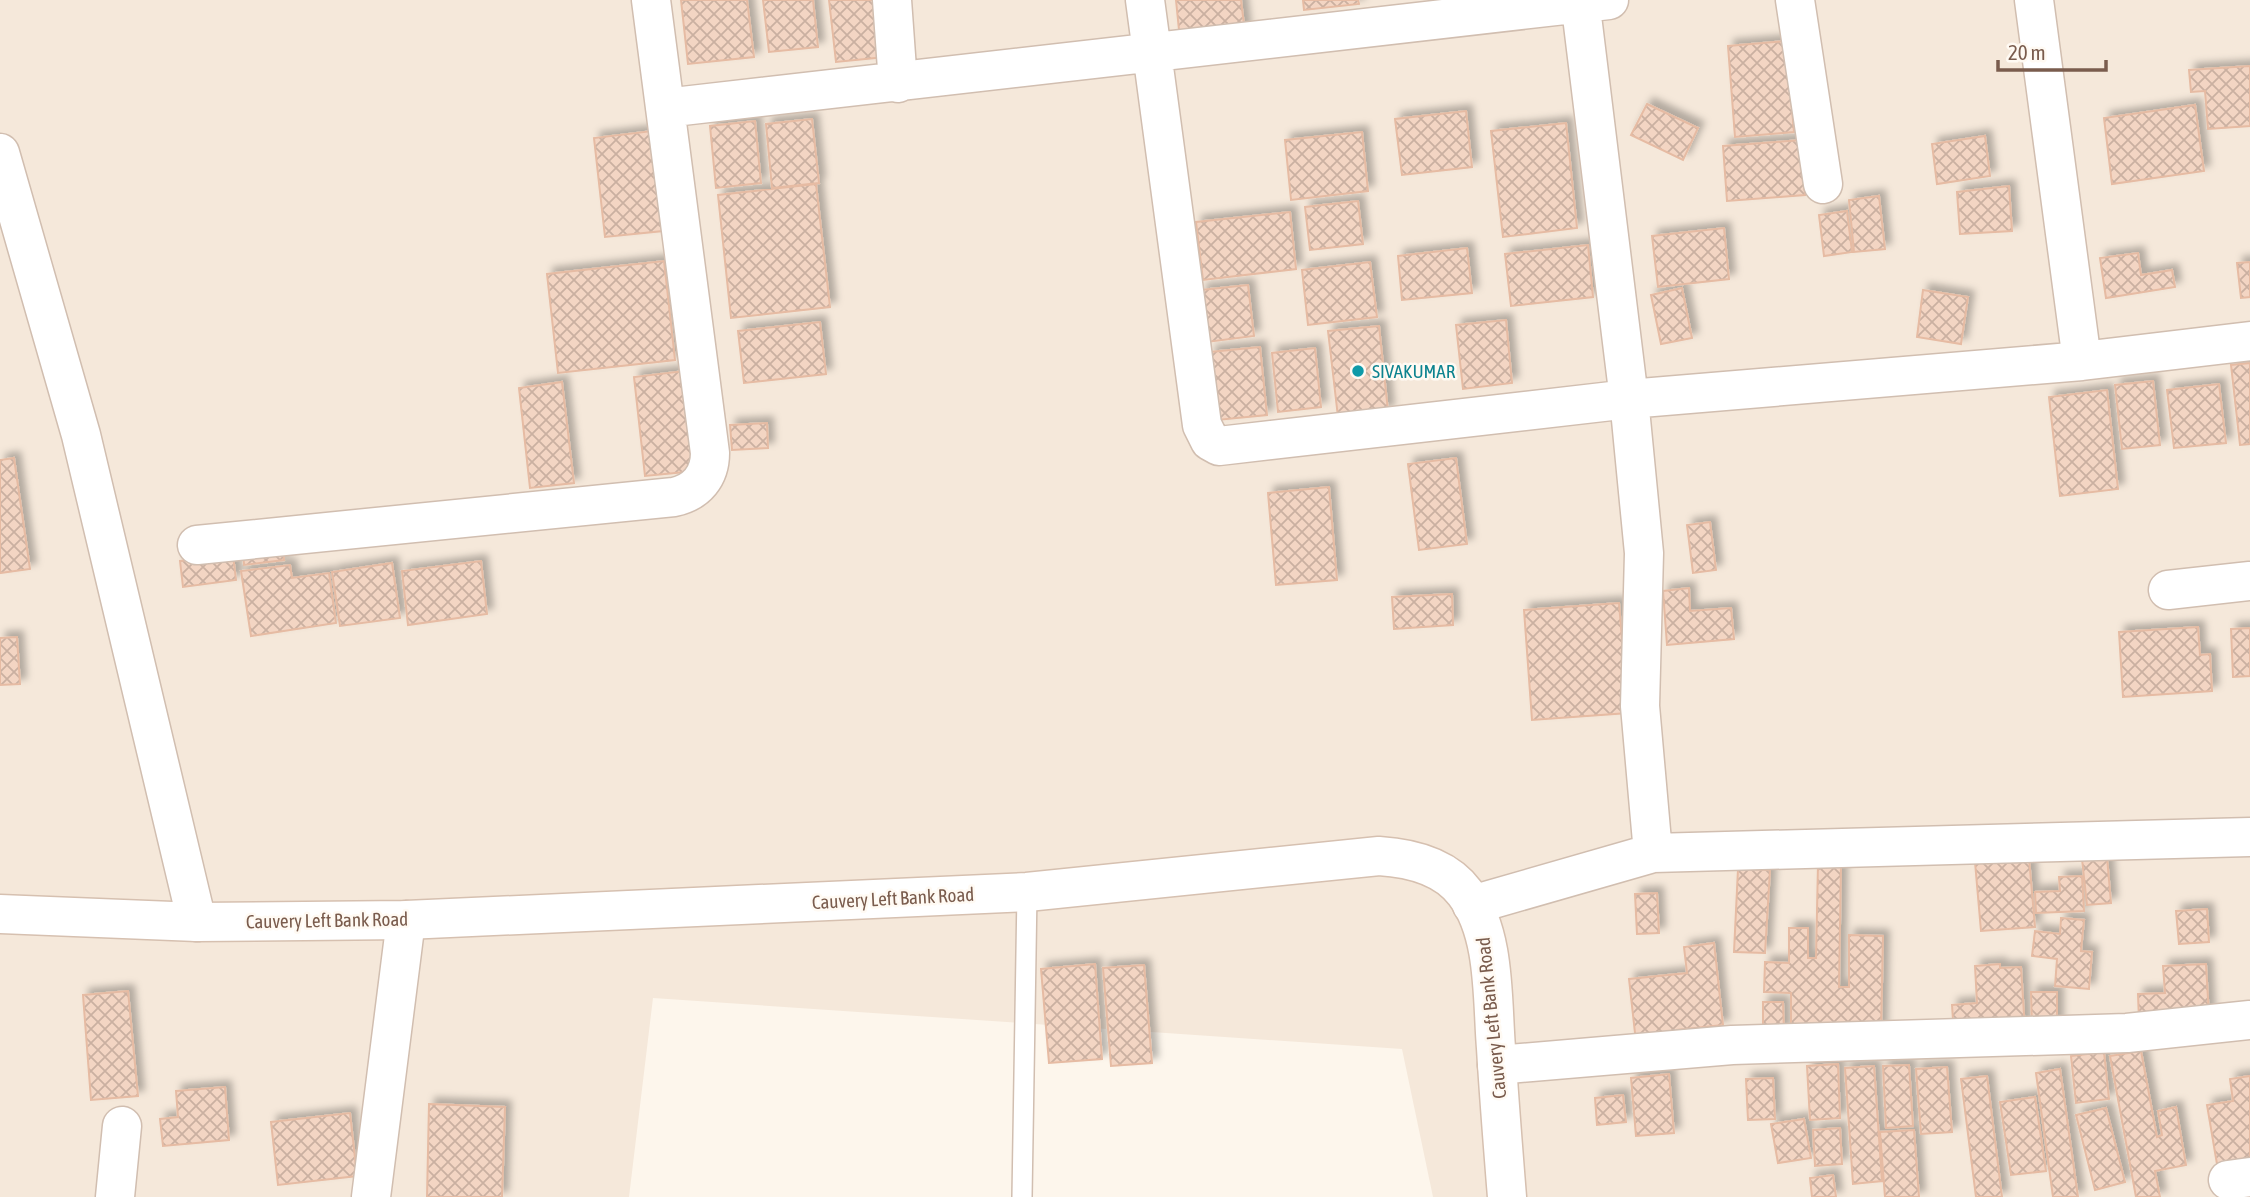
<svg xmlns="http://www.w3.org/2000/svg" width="2250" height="1197" viewBox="0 0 2250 1197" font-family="'Asap Condensed',sans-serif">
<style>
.residential{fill:#f5e8da}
.building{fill:url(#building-cross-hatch);stroke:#e6bba3;stroke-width:2;filter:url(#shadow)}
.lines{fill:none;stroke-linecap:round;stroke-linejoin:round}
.service-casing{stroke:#d1beb0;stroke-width:22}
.minor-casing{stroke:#d1beb0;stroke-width:41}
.secondary-casing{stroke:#d6c0b0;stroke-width:41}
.service{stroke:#fff;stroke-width:19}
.minor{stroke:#fff;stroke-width:38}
.secondary{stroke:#fff;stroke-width:38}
.culture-dot{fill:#0f9aa8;stroke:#fffaf3;stroke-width:2.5}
.labels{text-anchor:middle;stroke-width:5;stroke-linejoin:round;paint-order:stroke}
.culture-label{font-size:19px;fill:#0d838f;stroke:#fffaf3;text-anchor:start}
.street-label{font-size:19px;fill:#7a5c4d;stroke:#fffaf3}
</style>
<defs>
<pattern id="building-cross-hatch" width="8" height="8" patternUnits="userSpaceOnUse" patternTransform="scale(1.75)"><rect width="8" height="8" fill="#f3d5c3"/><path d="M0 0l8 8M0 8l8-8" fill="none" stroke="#cab0a1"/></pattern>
<filter id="shadow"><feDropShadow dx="6" dy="-6" stdDeviation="3.5" flood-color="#0004"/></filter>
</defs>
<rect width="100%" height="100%" fill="#fdf6ec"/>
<path class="residential" d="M0 0H2250V1197H1433L1402 1049 653 998 629 1197H0Z"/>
<path class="building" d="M681 0H747L754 57 688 64Z
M763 0H813L818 47 769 52Z
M829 0H878L885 57 836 62Z
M1176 0H1241L1245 33 1180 40Z
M1303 0H1358L1359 4 1304 10Z
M1786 41 1794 132 1735 137 1728 46Z
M2250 66V126L2208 129 2205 91 2191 92 2189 70Z
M1647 104 1698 128 1683 160 1631 135Z
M2195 105 2204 171 2112 184 2104 118Z
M1466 111 1472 167 1402 175 1395 119Z
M812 119 819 183 772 188 766 124Z
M755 121 761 183 716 188 710 126Z
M1566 123 1577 228 1503 237 1491 131Z
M652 131 663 231 605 237 594 138Z
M1362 132 1368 191 1291 200 1285 140Z
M1985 136 1990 176 1937 184 1932 144Z
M1801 140 1805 195 1727 201 1723 146Z
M816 184 830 307 731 318 718 195Z
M2009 186 2012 231 1960 234 1957 192Z
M1879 196 1885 249 1854 252 1849 200Z
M1358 201 1363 244 1310 250 1305 207Z
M1847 211 1852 252 1824 256 1819 215Z
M1290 212 1296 269 1203 280 1196 222Z
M1724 228 1729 279 1658 287 1652 236Z
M1588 245 1593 297 1511 306 1505 254Z
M1467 248 1472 293 1402 300 1398 256Z
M2138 253 2141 275 2172 270 2175 287 2106 298 2100 258Z
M664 261 675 360 558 373 547 274Z
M1370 262 1377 317 1308 325 1302 270Z
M2250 262V297L2241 298 2237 263Z
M1248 285 1254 336 1207 342 1201 290Z
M1682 288 1692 338 1661 344 1651 295Z
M1923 290 1968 297 1961 344 1917 337Z
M1506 320 1512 383 1463 389 1456 325Z
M820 322 826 374 744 383 738 331Z
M1379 326 1388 411 1338 417 1328 331Z
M1260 347 1267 415 1217 420 1210 352Z
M1315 348 1321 407 1278 412 1272 353Z
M2250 363V444L2240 445 2231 365Z
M684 371 695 471 645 476 634 377Z
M2153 381 2160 445 2122 449 2115 385Z
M562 382 574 483 530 488 519 388Z
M2219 384 2226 443 2174 448 2167 390Z
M2107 390 2118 489 2060 496 2049 397Z
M767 423 768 448 732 450 730 425Z
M14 458 30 569 0 573V460Z
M1456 458 1467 544 1419 550 1408 464Z
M1329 487 1337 580 1276 585 1268 493Z
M1710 522 1716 570 1693 573 1687 525Z
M283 544 284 560 244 565 243 549Z
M233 555 236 580 183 587 180 561Z
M481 561 487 614 408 625 402 571Z
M392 563 400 618 340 626 332 572Z
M290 565 292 578 329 573 336 623 251 636 241 571Z
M1689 588 1690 611 1731 608 1734 639 1667 645 1663 591Z
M1452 594 1453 625 1394 629 1392 597Z
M1619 603 1628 713 1532 720 1524 610Z
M2198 627 2200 655 2210 654 2212 691 2123 697 2119 632Z
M2250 628V676L2233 677 2231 629Z
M17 637 20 684 0 685V638Z
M2107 857 2111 903 2087 905 2082 859Z
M2029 858 2035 927 1981 931 1975 862Z
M1818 864H1841L1839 987H1849V935L1883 936 1881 1032 1791 1027V993L1764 992 1765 962 1789 963V928H1808V958H1816Z
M1738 869 1770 870 1765 953 1734 952Z
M2082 876 2084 911 2036 913 2035 892 2060 891 2059 877Z
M1657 893 1659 933 1637 934 1635 894Z
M2207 909 2209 942 2179 944 2176 911Z
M2061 918 2084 920 2081 951 2092 952 2089 989 2055 986 2057 959 2032 956 2035 931 2060 934Z
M1714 943 1723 1025 1677 1030V1038L1636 1042 1629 979 1687 973 1684 947Z
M1095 964 1102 1059 1049 1063 1041 969Z
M2000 964V968L2021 967 2025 1030 1954 1035 1952 1005 1977 1003 1975 966Z
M2206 964 2209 1016 2139 1021 2138 994 2165 993 2163 966Z
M1144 965 1152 1063 1111 1066 1103 968Z
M128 991 138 1096 91 1100 83 995Z
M2031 992H2057V1028H2032Z
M1763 1002H1783L1784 1032H1763Z
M2141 1051 2157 1137 2162 1135 2158 1111 2176 1107 2186 1165 2155 1171 2160 1197H2136L2110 1056Z
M2104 1052 2109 1099 2076 1103 2071 1056Z
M1838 1064 1840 1118 1810 1120 1807 1066Z
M1909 1065 1913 1126 1886 1128 1883 1066Z
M1874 1066 1882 1181 1853 1184 1845 1068Z
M1947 1067 1952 1132 1921 1134 1916 1069Z
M2060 1069 2078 1197H2053L2036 1073Z
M1669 1074 1674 1133 1636 1136 1631 1078Z
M1987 1076 2002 1197H1976L1961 1079Z
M2250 1076V1159L2217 1164 2207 1105 2233 1101 2230 1079Z
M1773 1078 1775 1119 1748 1120 1746 1079Z
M225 1087 229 1140 163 1146 160 1119 178 1117 176 1091Z
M1623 1095 1626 1122 1597 1125 1595 1098Z
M2035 1097 2046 1171 2011 1175 2000 1102Z
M429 1104 505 1107 502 1197H427Z
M2106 1108 2125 1182 2095 1190 2076 1115Z
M350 1113 357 1176 278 1185 271 1122Z
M1804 1119 1811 1158 1778 1163 1771 1124Z
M1840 1128 1842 1164 1815 1166 1813 1130Z
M1914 1130 1919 1197H1885L1880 1132Z
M1833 1175 1836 1197H1812L1810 1178Z"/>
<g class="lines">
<defs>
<path id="service" d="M1022 1197 1027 892"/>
<path id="minor" d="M892 0 898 83
M1145 0 1202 425 1210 441 1219 446 1629 399 2082 361 2250 341
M1795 0 1823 184
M2034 0 2082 361
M665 108 1609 0
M0 153 81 435 197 922
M197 545 674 497C697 492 710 476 710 453L651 0
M2168 590 2250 581
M1653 853 2250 837
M1472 905 1653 853 1640 706 1644 553 1629 399 1580 0
M1497 1065 1732 1045 2127 1033 2250 1020
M2228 1180 2250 1177
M115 1197 122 1126
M371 1197 406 920"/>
<path id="secondary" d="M0 914 197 922 406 920 1027 892 1379 856C1411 858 1445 866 1465 893 1496 934 1492 999 1496 1048 1499 1098 1503 1147 1507 1197"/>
</defs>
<use href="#service" class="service-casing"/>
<use href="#minor" class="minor-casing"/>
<use href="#secondary" class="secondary-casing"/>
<use href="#service" class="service"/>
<use href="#minor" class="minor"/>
<use href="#secondary" class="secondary"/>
</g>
<circle class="culture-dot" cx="1358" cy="371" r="7"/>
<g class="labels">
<g class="culture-label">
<text x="1372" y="378">SIVAKUMAR</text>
</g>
<g class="street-label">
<text transform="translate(893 898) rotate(-3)" y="7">Cauvery Left Bank Road</text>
<text transform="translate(327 920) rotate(-1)" y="7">Cauvery Left Bank Road</text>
<text transform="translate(1491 1018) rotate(-96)" y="7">Cauvery Left Bank Road</text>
</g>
</g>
<path d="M1998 60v10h108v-10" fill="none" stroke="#7a5c4d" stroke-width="3.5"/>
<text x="2008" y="60" font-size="21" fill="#7a5c4d" stroke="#fffaf3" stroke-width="5" paint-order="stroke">20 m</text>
</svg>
